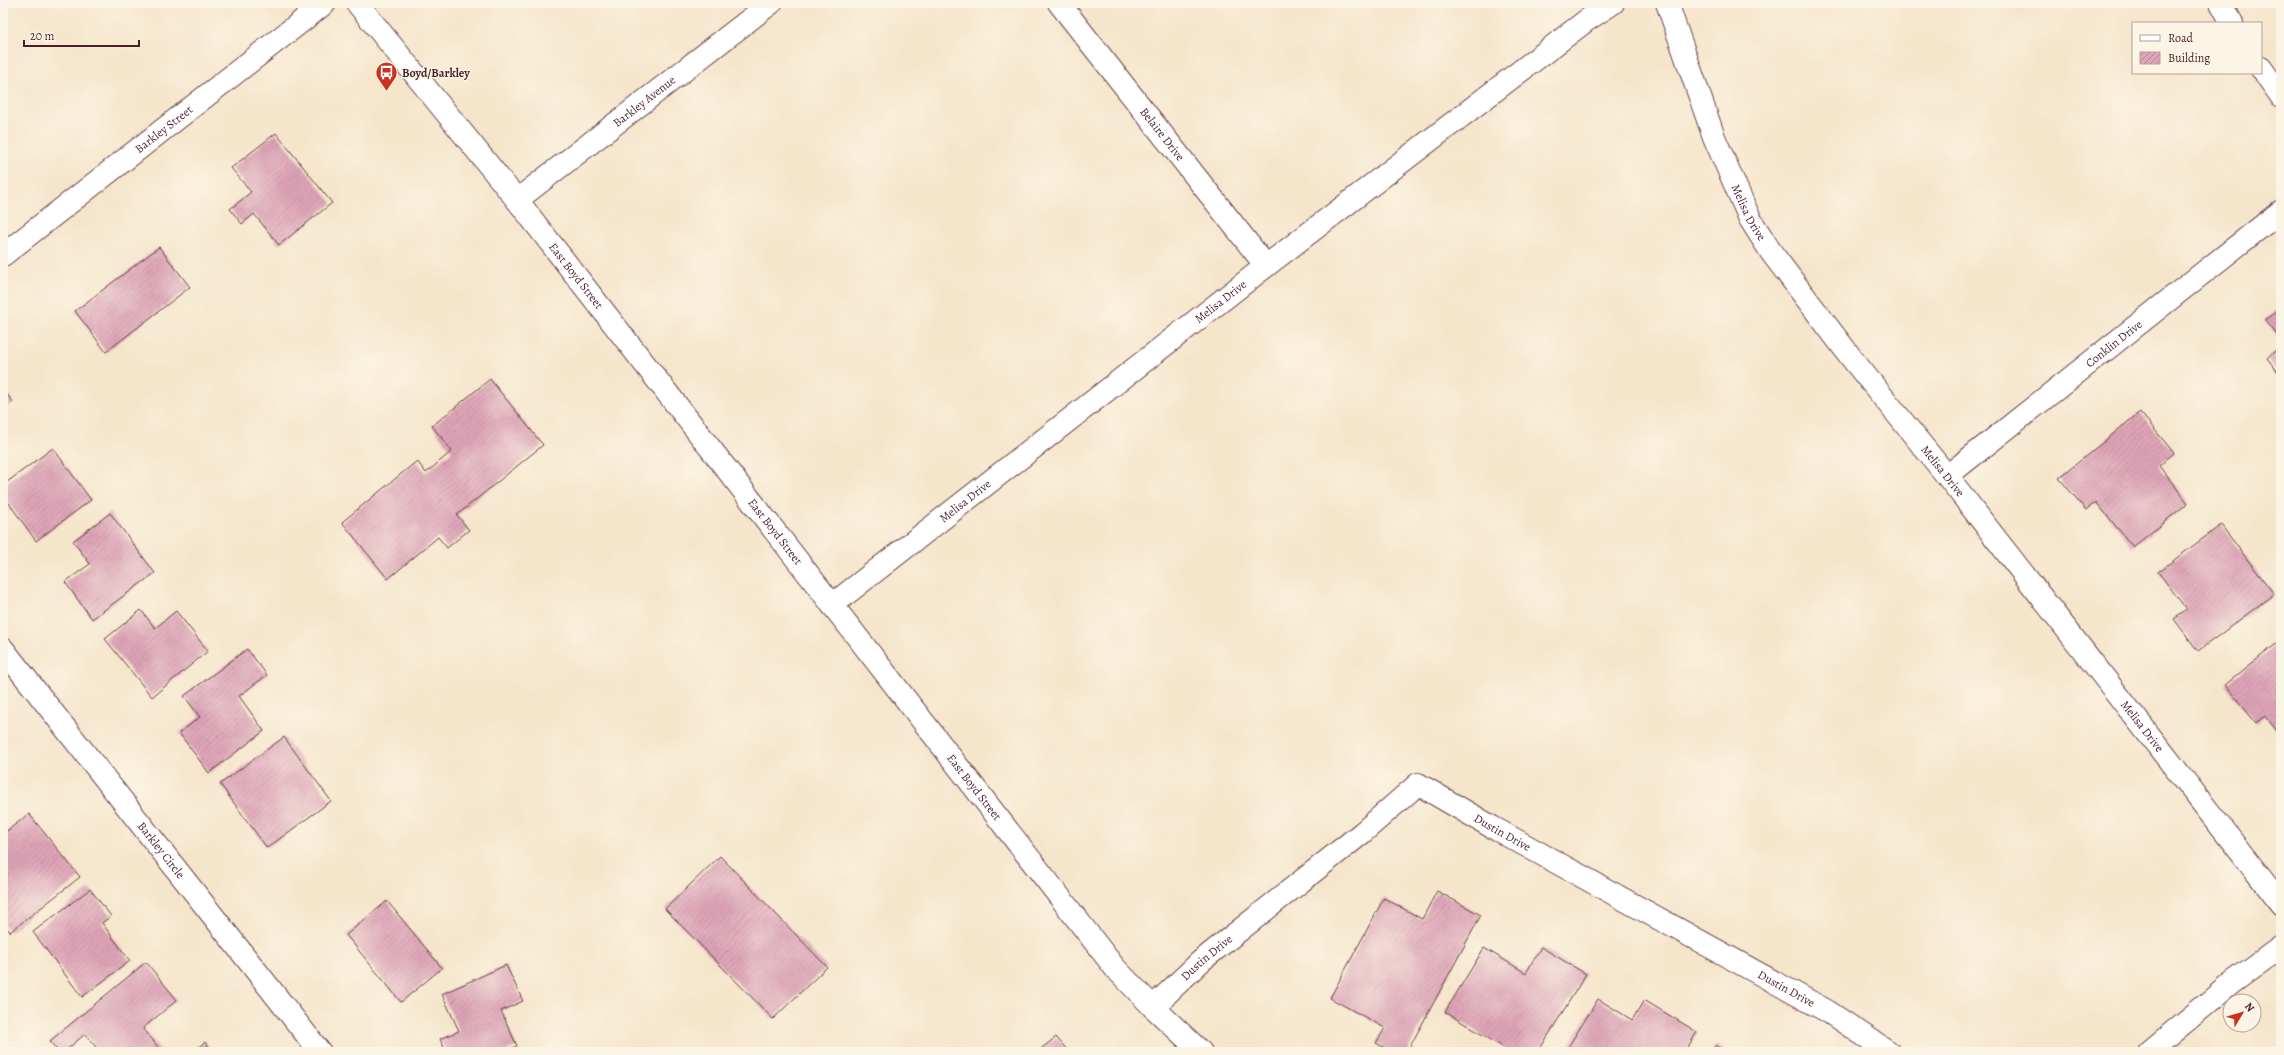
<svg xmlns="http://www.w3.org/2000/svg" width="2284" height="1055" viewBox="0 0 2284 1055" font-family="Alegreya,serif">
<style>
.building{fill:url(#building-hatch)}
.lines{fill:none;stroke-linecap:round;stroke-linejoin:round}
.minor-casing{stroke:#643d43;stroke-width:24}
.minor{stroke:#fff;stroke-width:22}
.labels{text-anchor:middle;stroke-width:3;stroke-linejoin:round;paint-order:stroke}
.poi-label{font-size:12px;font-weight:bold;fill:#4a1f2b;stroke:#fcf5e5;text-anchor:start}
.street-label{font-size:12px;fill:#4a1f2b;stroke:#fcf5e5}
</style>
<defs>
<pattern id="building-hatch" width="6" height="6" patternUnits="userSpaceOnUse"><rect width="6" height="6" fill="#dea4b7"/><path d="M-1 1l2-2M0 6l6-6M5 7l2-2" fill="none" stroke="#b68595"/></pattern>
</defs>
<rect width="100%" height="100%" fill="#fcf5e5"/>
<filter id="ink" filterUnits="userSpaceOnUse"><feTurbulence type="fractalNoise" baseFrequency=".025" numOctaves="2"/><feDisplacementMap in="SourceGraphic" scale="8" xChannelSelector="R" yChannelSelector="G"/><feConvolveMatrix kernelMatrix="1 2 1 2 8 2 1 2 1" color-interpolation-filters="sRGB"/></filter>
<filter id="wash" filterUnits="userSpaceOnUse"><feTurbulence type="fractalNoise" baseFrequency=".012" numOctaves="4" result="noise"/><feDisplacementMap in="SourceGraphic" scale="16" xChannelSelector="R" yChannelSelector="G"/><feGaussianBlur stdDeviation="0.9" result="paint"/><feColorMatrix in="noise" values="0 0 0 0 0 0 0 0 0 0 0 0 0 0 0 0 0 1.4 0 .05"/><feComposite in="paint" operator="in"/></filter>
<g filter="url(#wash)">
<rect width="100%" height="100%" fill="#f5e5cb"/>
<g id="blocks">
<path class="building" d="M276 133 332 203 279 245 254 214 242 224 230 209 251 192 231 168Z
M159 247 190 287 106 352 75 311Z
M2281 307V340L2265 320Z
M2281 346V376L2267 358Z
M490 379 543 445 457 515 469 530 447 548 438 537 388 579 342 522 417 461 426 473 452 451 432 426Z
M3 389 13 402 3 409Z
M2140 412 2174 453 2159 466 2188 503 2133 547 2096 502 2086 510 2059 478Z
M53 448 91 500 36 541 3 495V485Z
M110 513 155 573 92 619 65 582 90 564 73 541Z
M2221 525 2274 594 2198 651 2174 619 2187 610 2158 572Z
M141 610 155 628 176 611 208 651 152 697 105 639Z
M2281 640V736L2265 716 2256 723 2225 685Z
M247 649 267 675 239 696 264 731 209 773 179 733 200 717 184 696Z
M284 737 331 801 267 848 220 784Z
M29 814 80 877 10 932 3 923V878L8 874 3 869V834Z
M720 856 827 967 773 1019 665 909Z
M90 889 111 916 102 923 130 961 82 997 33 932Z
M1437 891 1481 915 1407 1052H1392L1376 1043 1385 1028 1330 998 1384 898 1422 919Z
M387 901 442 968 401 1002 346 935Z
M1541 947 1586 974 1538 1052H1511L1445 1012 1484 948 1526 973Z
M146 962 177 1000 143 1028 162 1052H100L85 1034 64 1052H58L50 1041Z
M506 965 523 1001 501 1011 517 1046 505 1052H446L440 1039 459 1031 442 994Z
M1598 999 1632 1020 1644 1000 1697 1032 1685 1052H1565Z
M1056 1037 1069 1052H1037Z
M205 1042 213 1052H192Z
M1716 1045 1727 1052H1711Z"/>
</g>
</g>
<g filter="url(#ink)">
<use href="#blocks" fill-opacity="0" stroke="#643d43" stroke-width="1"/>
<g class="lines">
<defs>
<g id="minor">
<path id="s1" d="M357 3 517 200 1115 968 1153 1007 1201 1052"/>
<path id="s2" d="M1059 3 1266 266"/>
<path id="s3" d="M1667 3 1714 137 1750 219 1771 252 1853 360 1947 476 2281 904"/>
<path d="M2221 3 2232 23"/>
<path d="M2261 68 2281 96"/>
<path id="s4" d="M517 200 771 3"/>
<path id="s5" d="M3 255 325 3"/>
<path id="s6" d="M1947 476 2281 211"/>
<path id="s7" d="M832 605 1266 266 1587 20 1613 3"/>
<path id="s8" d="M3 649 320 1052"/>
<path id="s9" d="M1153 1007 1201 961 1362 833 1418 784 1492 827 1827 1011 1889 1052"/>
<path d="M2149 1052 2233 982 2281 947"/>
</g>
</defs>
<use href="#minor" class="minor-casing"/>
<use href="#minor" class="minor"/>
</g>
</g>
<defs>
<symbol id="bus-pin" viewBox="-11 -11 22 30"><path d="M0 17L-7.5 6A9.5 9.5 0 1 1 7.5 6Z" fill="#c8321e" stroke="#fcf5e5"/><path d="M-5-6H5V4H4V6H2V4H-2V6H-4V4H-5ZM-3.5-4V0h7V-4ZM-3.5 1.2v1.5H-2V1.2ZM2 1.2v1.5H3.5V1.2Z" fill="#fff"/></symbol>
</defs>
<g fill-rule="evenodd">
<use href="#bus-pin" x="374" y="60" width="25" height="34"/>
</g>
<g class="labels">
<g class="poi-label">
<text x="402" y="77">Boyd/Barkley</text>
</g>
<g class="street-label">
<text dy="4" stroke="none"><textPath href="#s4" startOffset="161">Barkley Avenue</textPath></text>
<text dy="4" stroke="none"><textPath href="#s5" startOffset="204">Barkley Street</textPath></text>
<text dy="4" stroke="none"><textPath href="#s2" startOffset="167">Belaire Drive</textPath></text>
<text dy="4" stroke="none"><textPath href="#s3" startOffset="225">Melisa Drive</textPath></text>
<text dy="4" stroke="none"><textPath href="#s1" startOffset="350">East Boyd Street</textPath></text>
<text dy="4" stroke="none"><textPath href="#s7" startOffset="493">Melisa Drive</textPath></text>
<text dy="4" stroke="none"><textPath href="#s6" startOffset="213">Conklin Drive</textPath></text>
<text dy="4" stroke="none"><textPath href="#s3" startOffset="549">Melisa Drive</textPath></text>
<text dy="4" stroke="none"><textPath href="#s7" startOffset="169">Melisa Drive</textPath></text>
<text dy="4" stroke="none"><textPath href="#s1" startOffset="674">East Boyd Street</textPath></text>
<text dy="4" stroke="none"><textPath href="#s3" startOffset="873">Melisa Drive</textPath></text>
<text dy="4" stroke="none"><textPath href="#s1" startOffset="998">East Boyd Street</textPath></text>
<text dy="4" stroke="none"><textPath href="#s9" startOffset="444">Dustin Drive</textPath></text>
<text dy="4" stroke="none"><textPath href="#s8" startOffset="256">Barkley Circle</textPath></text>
<text dy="4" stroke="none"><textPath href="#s9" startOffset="73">Dustin Drive</textPath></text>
<text dy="4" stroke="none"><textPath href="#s9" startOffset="768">Dustin Drive</textPath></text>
</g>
</g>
<rect width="2284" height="1055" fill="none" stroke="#fcf5e5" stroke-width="16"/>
<rect x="2132" y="22" width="130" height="52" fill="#fcf5e5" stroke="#b59f9b"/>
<rect x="2140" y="35" width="20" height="6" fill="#ffffff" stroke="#b59f9b"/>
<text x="2168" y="42" font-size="12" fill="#4a1f2b">Road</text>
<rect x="2140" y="52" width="20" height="12" fill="url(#building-hatch)" stroke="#b59f9b"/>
<text x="2168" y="62" font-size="12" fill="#4a1f2b">Building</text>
<g transform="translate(2242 1013) rotate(52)"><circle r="19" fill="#fcf5e5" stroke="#b59f9b"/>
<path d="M0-3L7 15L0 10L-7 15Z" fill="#c8321e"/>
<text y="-6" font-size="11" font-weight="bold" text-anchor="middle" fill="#4a1f2b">N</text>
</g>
<path d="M24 40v6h115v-6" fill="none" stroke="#4a1f2b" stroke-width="2"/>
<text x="30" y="40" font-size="12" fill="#4a1f2b" stroke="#fcf5e5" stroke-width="3" paint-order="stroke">20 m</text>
</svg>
